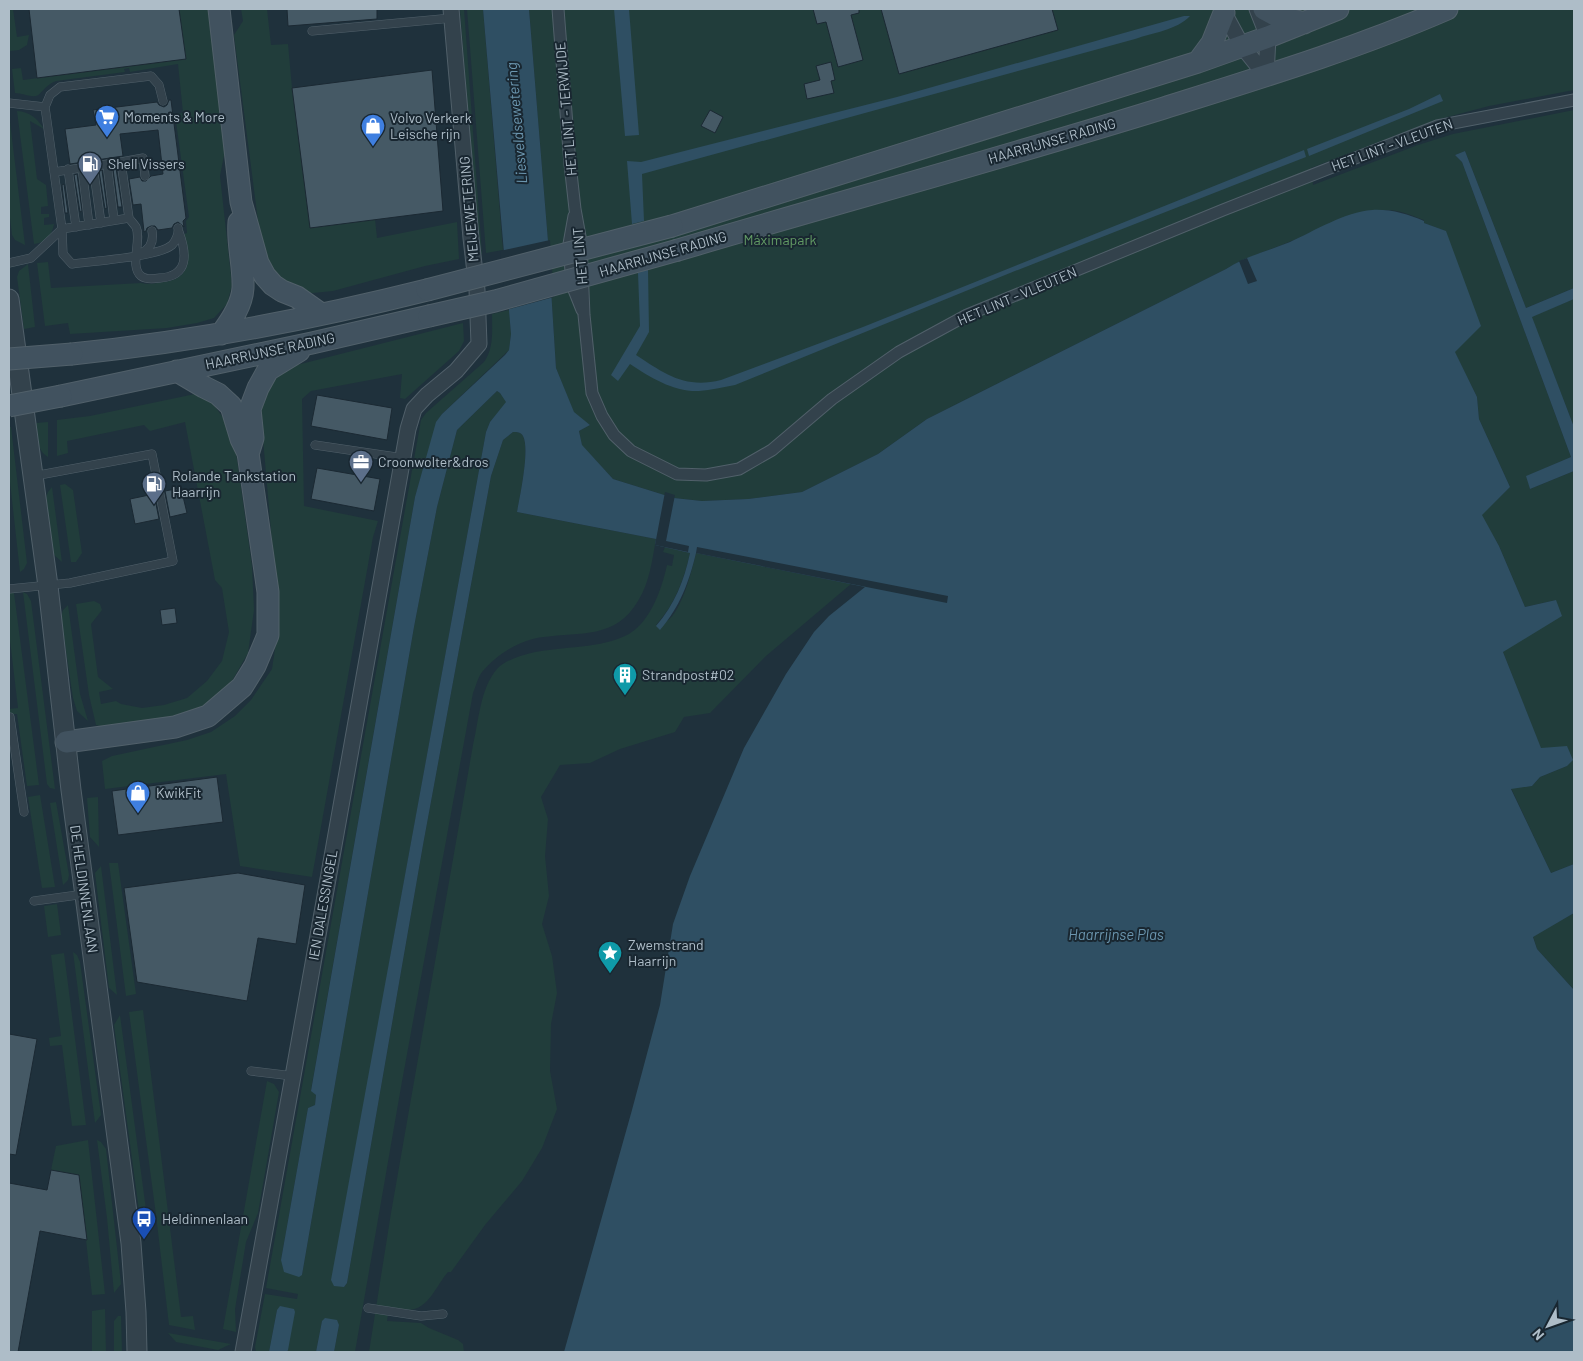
<svg xmlns="http://www.w3.org/2000/svg" width="1583" height="1361" viewBox="0 0 1583 1361" font-family="Barlow,sans-serif">
<style>
.green{fill:#213d3b}
.water{fill:#2f4f63}
.pier{fill:#1f313c}
.building{fill:#455965;stroke:#1b2933}
.lines{fill:none;stroke-linecap:round;stroke-linejoin:round}
.service-casing{stroke:#51606a;stroke-width:9}
.pedestrian-casing{stroke:#51606a;stroke-width:13}
.minor-casing{stroke:#51606a;stroke-width:17}
.tertiary-casing{stroke:#51606a;stroke-width:21}
.secondary-casing{stroke:#51606a;stroke-width:23}
.service{stroke:#33424c;stroke-width:8}
.pedestrian{stroke:#33424c;stroke-width:11}
.minor{stroke:#33424c;stroke-width:15}
.tertiary{stroke:#33424c;stroke-width:19}
.secondary{stroke:#41525f;stroke-width:21}
.secondary-bridge-casing{stroke:#51606a;stroke-width:23;stroke-linecap:butt}
.secondary-bridge{stroke:#41525f;stroke-width:21}
.labels{text-anchor:middle;stroke-width:4;stroke-linejoin:round;paint-order:stroke}
.street-label{font-size:14px;fill:#aebdc8;stroke:#192731}
.poi-label{font-size:14px;fill:#aebdc8;stroke:#192731;text-anchor:start}
.park-label{font-size:14px;fill:#639c65;stroke:#192731}
.water-label{font-size:15px;font-style:italic;fill:#6b96af;stroke:#192731}
</style>
<rect width="100%" height="100%" fill="#1f313c"/>
<path class="green" d="M9 9H13L17 37 29 35 27 45 19 50 10 51Z
M179 9H208L226 145 220 176 232 285 227 304 214 318 197 323 167 328 70 334 68 323 45 326 37 263 48 262 51 288 141 283C149 285 156 283 164 282 194 278 188 256 184 234L187 233 186 221 189 217 175 114 183 113 178 64 130 72 129 68 124 69 125 72 56 81C46 84 41 95 36 96 30 97 21 93 15 93L12 69 21 68 23 80 185 59Z
M241 9H267L271 45 288 44 292 88 375 219 377 238 457 222 459 259 425 266 333 291 313 293 299 292 267 267 260 236 234 35 243 21Z
M460 9H464L482 254 479 255Z
M467 9H483L503 250 486 253Z
M529 9H1574V90L1489 106 1436 120 1311 168 1313 185 1418 145 1453 134 1574 110V288L1526 308 1465 151 1455 155 1462 162 1571 457 1527 476 1530 489 1574 471V864L1551 873 1511 788 1532 786 1540 777 1567 766 1541 749 1503 652 1556 600 1525 607 1499 546 1481 515 1510 487 1479 419 1477 397 1454 351 1445 231 1424 223V220C1413 216 1400 210 1387 210 1352 210 1321 229 1289 242 1268 251 1246 257 1226 269L927 419 878 454 802 492 748 499 702 501 674 498 613 479 582 446 579 431 590 425 574 413 556 368 548 241Z
M17 111C30 112 37 118 44 129L30 121 37 179 46 185 48 206 41 207V214H49V217L44 218V225L54 224C52 235 46 243 34 244Z
M9 114 25 245 15 240 12 235 9 210Z
M28 264 35 327 24 329 17 277 19 271Z
M1574 299V427L1531 316Z
M509 310 511 334 509 350 442 414 437 422 415 497 311 1090 316 1095 315 1105 308 1108 281 1260 302 1275 414 627 437 507 457 430 497 391 500 393 507 402 490 422 486 432 389 964 344 1287 347 1283 423 845 491 476 503 440 513 432C517 432 521 432 523 436 530 450 520 496 517 512L656 539C652 560 650 582 638 601 616 639 580 632 544 637 521 639 497 654 482 672 478 677 476 686 473 693L401 1087 355 1352H334L339 1325 322 1321 316 1352H287L288 1350 277 1310 269 1352H256L255 1347 265 1294 297 1299 298 1294 266 1288 421 420 426 413 484 362C494 348 492 331 492 314Z
M463 323 464 341 459 351 405 399 400 398 402 374 311 391 302 399 304 506 378 521 373 537 312 877 240 866 226 774 105 789 102 761 112 756 187 740 211 732 235 716 251 700 272 669 279 623 260 404 270 384 289 367Z
M195 394 213 404 233 431 252 566 254 610 248 653 229 686 206 705 182 715 109 728 96 725 89 695 76 604 94 601 100 604 102 610 91 624 98 677 113 689 99 692 101 704 116 701 121 704 142 708 164 705 187 698 207 681 222 661 229 632 222 588 215 580 185 422 150 431 144 425 67 441 68 453 57 456V420L90 416Z
M48 422V457C36 450 38 436 36 423Z
M9 427H11L27 563 24 569 20 572 9 473Z
M65 484 73 490 82 553 76 562H71L60 485Z
M52 487 62 562 53 554 46 497 48 492Z
M665 547 690 553C684 580 675 604 656 625 659 624 663 623 667 621 682 611 692 570 696 553L851 584 766 656 710 713 684 717 675 732 620 749 590 763 560 765 541 797 548 819 545 856 549 896 542 924 552 956 557 993 551 1024 550 1071 557 1109 542 1148 522 1181 485 1225 451 1272H448C437 1284 429 1309 409 1310 403 1310 395 1307 389 1307L387 1321 421 1323 429 1328 458 1340 463 1344 464 1352H369L391 1213 473 745C479 720 480 689 497 669 505 660 520 656 531 653 562 646 602 649 629 634 651 621 662 588 667 565L672 566 674 555 663 552Z
M23 592 27 594 31 601 55 789 50 788 47 784Z
M9 593H14L39 785 27 786 17 714H9V709L18 708 9 632Z
M68 605 80 694 88 721 77 711 73 698 61 617 63 610Z
M40 795 55 887 42 888 28 797Z
M98 797 99 847 90 837 87 798Z
M56 802 69 875 68 880 63 885 50 803Z
M109 863H118L136 994 126 996Z
M101 866 117 995 109 988 95 873Z
M57 904 61 935 48 937 44 906Z
M1574 913V990L1537 949 1533 936Z
M73 952 77 955 80 962 101 1115 95 1123Z
M64 953 86 1125 72 1126 62 1045 50 1046 49 1038 61 1036 51 955Z
M143 1010 181 1317 193 1316 195 1330 169 1325 156 1215 129 1012Z
M120 1015 149 1232 142 1233 114 1025Z
M267 1081 274 1084 279 1092 258 1213 246 1242 235 1309 236 1332 223 1329Z
M88 1140 105 1294 92 1295 79 1175 51 1170 56 1146Z
M97 1140 101 1142 106 1149 121 1284 114 1293 107 1218Z
M105 1309 106 1352H92V1311Z
M118 1316H121L122 1352H114V1321Z
M168 1333 231 1344 218 1350 176 1342Z"/>
<path class="water" d="M483 9H529L548 241 556 368 574 412 590 425 579 431 582 445 613 479 674 498 702 501 748 499 802 492 878 454 927 419 1226 269C1246 256 1268 251 1290 242 1314 231 1345 212 1372 210 1391 209 1407 214 1424 221V223L1446 231 1481 326 1455 352 1477 397 1479 419 1510 487 1482 515 1499 546 1525 607 1556 600 1562 616 1503 652 1541 748 1567 746 1573 760 1567 766 1540 777 1532 786 1511 789 1551 873 1574 864V913L1533 937 1537 949 1574 990V1352H564L632 1110 660 1005 673 924 690 876 744 748 786 674 814 632 829 616 865 587 696 553C689 582 680 607 660 630L656 626C675 604 684 581 690 553L655 545 656 539 517 512C520 496 530 449 523 436 521 432 517 432 513 432L503 440 491 476 423 845 347 1283 344 1287 334 1286 331 1280 486 432 490 422 506 402 500 393 497 391 457 430 437 507 414 627 302 1275 299 1277 284 1272 281 1260 308 1108 315 1105 316 1095 311 1091 415 497 436 422 442 414 505 355 509 350 511 334Z
M614 9H629L639 135 625 136Z
M1184 16H1190C1177 30 1152 33 1135 39L642 174 644 221 632 224 627 161 641 162 897 97Z
M1440 94 1443 101 1309 156 1307 149 1409 109Z
M1304 150 1306 157 1010 273 735 385C723 387 711 390 699 391 674 392 651 378 630 364L618 381 611 375 640 326 638 273 648 269 649 332 636 355C665 374 685 389 721 380L863 327Z
M1465 151 1526 308 1574 288V299L1532 317 1574 427V471L1530 489 1526 476 1571 457 1462 162 1455 155Z
M280 1306 294 1309 295 1312 288 1350 287 1352H269L277 1310Z
M325 1318 337 1320 339 1325 334 1352H316L322 1321Z"/>
<path class="pier" d="M550 240 554 297 506 310 500 251Z
M1247 258 1257 281 1248 284 1239 261Z
M665 492 675 495 666 541 689 546 688 552 655 545Z
M697 547 948 596 947 603 696 553Z"/>
<path class="building" d="M29 9H179L186 59 37 78Z
M287 9H377V19L288 26Z
M813 9H859V13L851 15 863 60 838 67 826 22 817 24Z
M881 9H1052L1058 30 899 74Z
M831 62 835 80 831 81 834 93 807 99 804 84 820 80 816 66Z
M432 70 443 211 310 228 292 88Z
M169 100H171L186 218 183 221 184 227 178 222 174 224 172 228 158 230 155 226H151L147 228 146 231 144 232 141 204 133 205 129 179 140 177 142 181H146L151 176 163 174 158 130 120 134 123 156 70 164 65 129 96 125 93 110 157 102 159 105 164 107 167 105Z
M710 110 723 117 715 133 701 126Z
M116 168 122 207H118L113 169Z
M102 170 107 208 105 209 99 171Z
M77 174 82 211 80 212 74 175Z
M64 184 68 213H65L62 185Z
M317 395 392 408 387 440 311 426Z
M317 468 380 479 374 511 311 499Z
M181 488 187 513 170 517 165 491Z
M154 494 159 519 135 524 130 499Z
M175 608 177 623 162 625 160 610Z
M217 777 223 822 118 835 112 791Z
M238 873 305 885 296 944 258 938 247 1001 137 982 124 888Z
M9 1034 37 1039 16 1155 9 1154Z
M51 1170 79 1175 87 1240 40 1231 18 1352H9V1183L47 1190Z"/>
<g class="lines">
<defs>
<path id="service" d="M312 31 452 18
M9 103 45 107 62 229 31 258 9 263
M45 107 50 95 60 87 151 76 159 85 163 101
M121 162 143 158 145 176
M107 164 114 220
M93 166 101 223
M82 168 89 225
M68 169 76 227
M54 172 121 162 129 218 62 229 63 254 72 264C93 261 158 257 172 245 176 241 179 233 178 228
M129 218C131 221 134 224 136 227 142 240 129 266 141 276 146 280 154 279 160 278 189 276 187 254 179 232
M141 253C150 249 154 242 152 231
M315 445 403 458
M9 589 70 583 173 561 152 454 34 476
M9 717H10L24 812
M34 901 85 894
M251 1071 293 1076
M368 1308 421 1316 443 1314"/>
<path id="pedestrian" d="M558 9 570 164 575 209 581 242 584 315 592 393 602 416 614 435 631 451 677 474 706 475 739 469 772 450 832 399 899 352 967 315 1223 210 1437 126 1574 100
M574 216 569 244 572 285 582 310"/>
<path id="minor" d="M1222 9 1242 46 1266 76
M1257 9 1268 37 1266 76
M243 1352 293 1076 408 429 414 409 427 395 456 371 479 344 477 290 471 238 451 9"/>
<path id="tertiary" d="M9 299 48 586 71 790 131 1243 136 1312 137 1352"/>
<path id="secondary" d="M219 9 241 202 258 263 265 276 273 285 282 291 297 297 321 314
M1264 9 1277 16 1304 23
M1198 62 1212 43 1224 13
M672 226 1198 62 1268 37 1338 9
M678 250C840 202 1003 158 1164 108 1259 78 1355 49 1447 9
M221 334C231 321 242 305 243 288 244 266 237 244 239 222
M72 354C192 342 311 319 427 290
M61 396 312 343 429 316
M249 451 253 438 250 409 258 388 268 370 299 351
M66 742 175 727 208 716 242 687 255 666 268 635V592L248 453 241 439 231 406 218 394 204 387 177 371"/>
</defs>
<use href="#service" class="service-casing"/>
<use href="#pedestrian" class="pedestrian-casing"/>
<use href="#minor" class="minor-casing"/>
<use href="#tertiary" class="tertiary-casing"/>
<use href="#secondary" class="secondary-casing"/>
<use href="#service" class="service"/>
<use href="#pedestrian" class="pedestrian"/>
<use href="#minor" class="minor"/>
<use href="#tertiary" class="tertiary"/>
<use href="#secondary" class="secondary"/>
<defs>
<path id="secondary-bridge" d="M427 290 672 226
M429 316 495 301 678 250
M9 359 72 354
M9 406 61 396"/>
</defs>
<use href="#secondary-bridge" class="secondary-bridge-casing"/>
<use href="#secondary-bridge" class="secondary-bridge"/>
</g>
<defs>
<symbol id="supermarket-pin" viewBox="-11 -11 22 30"><path d="M0 17L-7.5 6A9.5 9.5 0 1 1 7.5 6Z" fill="#3f7fe0" stroke="#192731"/><path d="M-6-5.5h2.5l.6 2H6L4.5 2H-2.5L-4.4-4H-6ZM-1.5 3.2a1.3 1.3 0 1 0 .1 0ZM3 3.2a1.3 1.3 0 1 0 .1 0Z" fill="#fff"/></symbol>
<symbol id="shop-pin" viewBox="-11 -11 22 30"><path d="M0 17L-7.5 6A9.5 9.5 0 1 1 7.5 6Z" fill="#3f7fe0" stroke="#192731"/><path d="M-5-2.5h2.3a2.7 3.5 0 0 1 5.4 0H5L5.5 6h-11ZM-1.5-2.5h3a1.5 2.3 0 0 0-3 0Z" fill="#fff"/></symbol>
<symbol id="fuel-pin" viewBox="-11 -11 22 30"><path d="M0 17L-7.5 6A9.5 9.5 0 1 1 7.5 6Z" fill="#5c6f8a" stroke="#192731"/><path d="M-5.5-6h7V0h2V4h1.3V-2.5L3-4.5l.8-.8L6-3V5H2.5V1h-1V6h-7ZM-4.2-4.7v3.2H.2V-4.7Z" fill="#fff"/></symbol>
<symbol id="office-pin" viewBox="-11 -11 22 30"><path d="M0 17L-7.5 6A9.5 9.5 0 1 1 7.5 6Z" fill="#5c6f8a" stroke="#192731"/><path d="M-6-3h4V-5.5h4V-3h4V5H-6ZM-1-4.5V-3h2v-1.5ZM-6 0V1H6V0Z" fill="#fff"/></symbol>
<symbol id="building-pin" viewBox="-11 -11 22 30"><path d="M0 17L-7.5 6A9.5 9.5 0 1 1 7.5 6Z" fill="#0f9aa8" stroke="#192731"/><path d="M-4-6H4V6H1V3H-1V6H-4ZM-2.5-4.3h1.7v1.8h-1.7ZM.8-4.3h1.7v1.8H.8ZM-2.5-1h1.7V.8h-1.7ZM.8-1h1.7V.8H.8Z" fill="#fff"/></symbol>
<symbol id="sight-pin" viewBox="-11 -11 22 30"><path d="M0 17L-7.5 6A9.5 9.5 0 1 1 7.5 6Z" fill="#0f9aa8" stroke="#192731"/><path d="M0-6L1.8-2.2L6-1.7L2.9 1.2L3.7 5.4L0 3.3L-3.7 5.4L-2.9 1.2L-6-1.7L-1.8-2.2Z" fill="#fff"/></symbol>
<symbol id="bus-pin" viewBox="-11 -11 22 30"><path d="M0 17L-7.5 6A9.5 9.5 0 1 1 7.5 6Z" fill="#1a4fb4" stroke="#192731"/><path d="M-5-6H5V4H4V6H2V4H-2V6H-4V4H-5ZM-3.5-4V0h7V-4ZM-3.5 1.2v1.5H-2V1.2ZM2 1.2v1.5H3.5V1.2Z" fill="#fff"/></symbol>
</defs>
<g fill-rule="evenodd">
<use href="#supermarket-pin" x="93" y="103" width="28" height="38"/>
<use href="#shop-pin" x="359" y="112" width="28" height="38"/>
<use href="#fuel-pin" x="76" y="150" width="28" height="38"/>
<use href="#office-pin" x="347" y="448" width="28" height="38"/>
<use href="#fuel-pin" x="140" y="470" width="28" height="38"/>
<use href="#building-pin" x="611" y="661" width="28" height="38"/>
<use href="#shop-pin" x="124" y="779" width="28" height="38"/>
<use href="#sight-pin" x="596" y="939" width="28" height="38"/>
<use href="#bus-pin" x="130" y="1205" width="28" height="38"/>
</g>
<g class="labels">
<g class="street-label">
<text transform="translate(566 109) rotate(-95)" y="5">HET LINT - TERWIJDE</text>
<text transform="translate(1052 141) rotate(-16)" y="5">HAARRIJNSE RADING</text>
<text transform="translate(1392 145) rotate(-20)" y="5">HET LINT - VLEUTEN</text>
<text transform="translate(469 209) rotate(-95)" y="5">MEIJEWETERING</text>
<text transform="translate(663 254) rotate(-16)" y="5">HAARRIJNSE RADING</text>
<text transform="translate(580 256) rotate(-95)" y="5">HET LINT</text>
<text transform="translate(1017 296) rotate(-23)" y="5">HET LINT - VLEUTEN</text>
<text transform="translate(270 351) rotate(-12)" y="5">HAARRIJNSE RADING</text>
<text transform="translate(84 889) rotate(82)" y="5">DE HELDINNENLAAN</text>
<text transform="translate(323 905) rotate(-80)" y="5">IEN DALESSINGEL</text>
</g>
<g class="poi-label">
<text x="124" y="122">Moments &amp; More</text>
<text x="390" y="123">Volvo Verkerk<tspan x="390" dy="16">Leische rijn</tspan></text>
<text x="108" y="169">Shell Vissers</text>
<text x="378" y="467">Croonwolter&amp;dros</text>
<text x="172" y="481">Rolande Tankstation<tspan x="172" dy="16">Haarrijn</tspan></text>
<text x="642" y="680">Strandpost#02</text>
<text x="156" y="798">KwikFit</text>
<text x="628" y="950">Zwemstrand<tspan x="628" dy="16">Haarrijn</tspan></text>
<text x="162" y="1224">Heldinnenlaan</text>
</g>
<g class="park-label">
<text x="780" y="245">Máximapark</text>
</g>
<g class="water-label">
<text transform="translate(517 123) rotate(-95)" y="5">Liesveldsewetering</text>
<text x="1116" y="940">Haarrijnse Plas</text>
</g>
</g>
<rect width="1583" height="1361" fill="none" stroke="#aebdc8" stroke-width="20"/>
<g transform="translate(1548 1326) rotate(229)" stroke="#192731" stroke-width="4" paint-order="stroke">
<path d="M0-4L9 19L0 12L-9 19Z" fill="#aebdc8"/>
<text y="-8" font-size="14" font-weight="bold" text-anchor="middle" fill="#aebdc8">N</text>
</g>
</svg>
